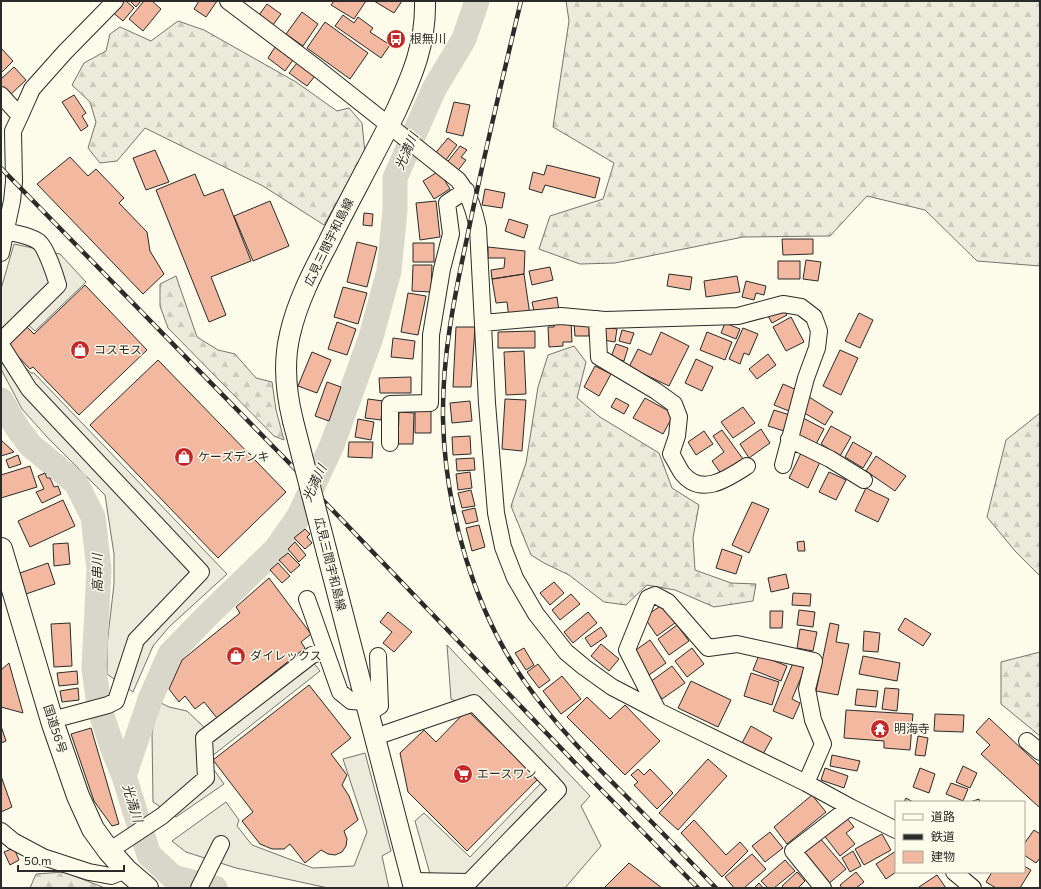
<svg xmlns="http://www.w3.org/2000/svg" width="1041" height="889" viewBox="0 0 1041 889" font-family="Commissioner,'Noto Sans JP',sans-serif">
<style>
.forest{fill:url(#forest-firs);stroke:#74746e}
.parking{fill:#eceadb;stroke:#74746e}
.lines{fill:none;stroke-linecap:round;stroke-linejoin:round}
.river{stroke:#d8d7c9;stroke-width:25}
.building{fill:#f2b8a0;stroke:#2b2b2b}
.minor-casing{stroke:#2b2b2b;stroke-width:18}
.major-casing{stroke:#2b2b2b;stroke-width:22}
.highway-casing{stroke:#2b2b2b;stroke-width:24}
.minor{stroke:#fdfbea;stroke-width:16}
.major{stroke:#fdfbea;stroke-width:20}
.highway{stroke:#fdfbea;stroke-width:22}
.rail-casing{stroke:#2b2b2b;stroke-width:4.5}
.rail{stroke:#fdfbea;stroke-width:3;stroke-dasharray:9;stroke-linecap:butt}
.major-bridge-casing{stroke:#2b2b2b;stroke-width:22;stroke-linecap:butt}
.major-bridge{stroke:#fdfbea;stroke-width:20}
.labels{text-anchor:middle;stroke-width:3;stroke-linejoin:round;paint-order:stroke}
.poi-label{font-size:12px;fill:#2b2b2b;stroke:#fdfbea;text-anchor:start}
.street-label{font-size:12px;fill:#2b2b2b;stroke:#fdfbea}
.water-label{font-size:13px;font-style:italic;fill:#2b2b2b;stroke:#fdfbea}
</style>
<defs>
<pattern id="forest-firs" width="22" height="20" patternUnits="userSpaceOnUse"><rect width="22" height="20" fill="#ecebdb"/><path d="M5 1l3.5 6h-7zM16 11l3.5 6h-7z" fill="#cbcabc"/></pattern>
</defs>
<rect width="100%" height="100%" fill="#fdfbea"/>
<path class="forest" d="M566 1H1040V266L977 261 925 210 867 196 830 236 743 237 615 263 580 264 539 249 550 216 603 199 614 163 553 127 569 21Z
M178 21 204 30 296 82 337 111 349 108 362 123 365 153 324 225 263 186 145 128 117 161 100 163 88 148 96 122 90 102 72 85 84 63 106 51 110 34 120 27 151 41Z
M176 276 197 337 218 350 235 354 256 378 272 382 276 410 284 440 274 436 168 328 160 306V284Z
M574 346 586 362 577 398 600 417 659 453 672 488 699 505 693 538 695 570 731 583 756 584 753 601 714 607 675 590 647 585 626 605 604 602 569 575 544 563 531 555 511 506 526 463 538 387 548 355Z
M1040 413V576L1015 551 987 517 1006 440Z
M1040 652V736L1001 704V662Z
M64 872 105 888H30L36 874Z"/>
<path class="parking" d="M14 244 60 254 86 282 35 331 27 324 5 346 31 373H34L227 574 169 627 153 646 133 692 107 674V645L114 584V554L105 495 47 437 22 409 1 369V289Z
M447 645 590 796 581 806 601 846 565 888H434L415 821 424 813 470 857 542 782 469 708 451 699Z
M305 652 320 671 207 760 224 784 176 817 153 802 152 733 159 702 169 707 187 711 206 729Z
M365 753 391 851 382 856 389 888H328L236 868 186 852 172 841 226 802 239 820 237 826 252 845 313 868 354 866 367 832 343 759Z"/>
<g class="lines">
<path class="river" d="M1 400 16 426 30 445 76 483 93 517 99 569 94 668 99 707 114 752 124 776 137 818 149 855 173 877 215 888
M124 776 151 697 170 654 207 616 276 549 299 516 332 445 371 337 389 271 395 210V178L434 89 464 39 477 1"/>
</g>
<path class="building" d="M120 1H126L134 8 123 21 111 11Z
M130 1H141L136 7Z
M144 1H152L161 9 143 31 129 19Z
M199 1H217L206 17 194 9Z
M334 1H366L354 19 331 5Z
M374 1H402L394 13Z
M267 4 281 14 273 25 259 15Z
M302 12 318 24 303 46 286 34Z
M343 15 354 23 358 17 373 28 370 32 390 45 381 58 335 26Z
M325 22 368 53 350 79 307 48Z
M275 47 293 60 285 71 268 58Z
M1 48 13 61 1 73Z
M297 63 315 76 307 86 289 73Z
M14 67 26 80 9 96 1 87V79Z
M74 95 86 113 82 116 88 126 81 131 62 102Z
M454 102 470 105 463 136 446 132Z
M448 138 457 145 443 164 433 156Z
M460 146 467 150 461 157 466 160 456 173 445 165Z
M155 150 169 182 146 190 133 158Z
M70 157 88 176 96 169 124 198 119 203 147 232 150 251 164 274 143 294 37 184Z
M547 165 600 178 595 198 545 185 542 193 529 189 533 172 544 175Z
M439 171 450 189 434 199 423 181Z
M195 174 204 196 223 189 251 261 211 277 226 315 209 322 156 190Z
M485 189 505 193 502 208 482 205Z
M270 201 289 246 253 261 234 216Z
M436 201 440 237 420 240 416 203Z
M364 213 373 214 372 226 363 225Z
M509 219 528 225 524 238 505 231Z
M782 239H813V254L783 255Z
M357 242 377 247 367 287 347 282Z
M413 243H434V262H413Z
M488 247 525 251 524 274 492 279 491 270 504 268 505 258H488Z
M806 260 821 262 818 281 803 279Z
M778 261H800V279H778Z
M413 265H432L431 292 412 291Z
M550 267 553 280 532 285 529 271Z
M524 274 530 315 509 318 507 302 496 303 492 279Z
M669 274 692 277 690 290 667 286Z
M737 276 740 292 706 297 704 281Z
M746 281 766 286 764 295 756 293 754 300 742 297Z
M85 285 147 350 79 415 33 367 30 369 7 345 26 326 34 334Z
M343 287 367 293 358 324 334 317Z
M408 293 426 296 418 335 401 332Z
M557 297 559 311 535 316 532 302Z
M782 307 787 315 772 323 768 316Z
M859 313 873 320 860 348 845 341Z
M791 317 804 342 786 351 773 327Z
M571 321 572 342H563V346L549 347 548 327H554V322Z
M337 322 356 329 347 355 328 349Z
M589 322V336H575L574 323Z
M725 323 740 329 736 339 721 333Z
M456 327H475L471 387H453Z
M605 327 617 329 615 342 603 340Z
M743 328 758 334 749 355 744 353 740 364 729 359Z
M622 330 634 333 630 344 619 341Z
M535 331V348H498V332Z
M661 332 689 346 669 386 629 367 638 349 651 355Z
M707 332 732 342 725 360 700 350Z
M393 338 415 341 413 359 391 357Z
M616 344 628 348 624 361 611 357Z
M840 350 858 358 841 395 823 386Z
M524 351 526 394 506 395 504 352Z
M312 352 331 360 317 393 298 386Z
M768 354 776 365 757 379 749 369Z
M696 359 713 367 702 391 685 383Z
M158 360 286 492 218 558 90 425Z
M595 366 611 374 599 396 584 387Z
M411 377V393H380L379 378Z
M327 382 341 387 329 421 315 416Z
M783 384 797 390 789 411 774 405Z
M809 397 833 412 825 425 801 411Z
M616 398 629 405 624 414 611 407Z
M645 398 674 414 663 434 633 418Z
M368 399 383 401 381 420 365 418Z
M505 399 526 400 522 451 502 449Z
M470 401 472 421 452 423 450 403Z
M743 407 755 423 733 438 721 422Z
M774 410 790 415 784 431 768 426Z
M415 411H431V433H415Z
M399 412 414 413 413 444H398Z
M803 418 824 429 816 444 794 432Z
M358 419 374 422 371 440 355 437Z
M831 426 851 437 840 456 821 444Z
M761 429 770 443 749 458 740 444Z
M722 430 743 459 722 475 712 461 724 452 713 436Z
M704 431 713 444 696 455 688 442Z
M470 436 471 454 453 455 452 437Z
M1 440 14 452 1 456Z
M349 442H373L372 458 348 457Z
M853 442 872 453 863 468 845 457Z
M801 453 820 462 808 488 789 478Z
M18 455 21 464 9 468 6 460Z
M876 456 906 476 895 491 866 471Z
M474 458 475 470 457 471 456 459Z
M30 466 37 487 1 498V475Z
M470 472 472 488 458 490 456 474Z
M829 472 846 480 836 500 819 492Z
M45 473 47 478H50L54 487 58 486 61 494 42 503 36 492 44 489 38 476Z
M866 488 889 499 878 522 855 511Z
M471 490 475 506 462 508 458 493Z
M63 500 75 526 30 547 18 521Z
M752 502 769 509 749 553 732 545Z
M475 508 478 521 466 524 462 511Z
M479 525 485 547 472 551 466 528Z
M305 529 310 534 307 537 312 543 305 549 294 538Z
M804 541 805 551H798L797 542Z
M295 542 306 555 299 562 288 549Z
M68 543 70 564 54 566 53 544Z
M722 549 742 556 736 574 716 568Z
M288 553 300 565 291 573 279 560Z
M48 563 55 584 26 594 20 573Z
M278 563 290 576 282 583 270 570Z
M786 574 789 588 771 592 768 578Z
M269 578 311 634 301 642 305 648 217 718 204 702 195 709 185 696 179 702 169 689 182 660 240 613 236 607Z
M554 582 564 593 550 605 540 593Z
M793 593 811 594 810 606 792 605Z
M571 594 580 604 560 620 552 610Z
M662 605 675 623 657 636 644 617Z
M799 610 815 612 813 627 797 625Z
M770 611H783L782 628H770Z
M388 612 412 632 394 652 383 643 392 632 380 622Z
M588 612 597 623 573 643 564 632Z
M905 618 931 634 923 646 898 630Z
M70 623 72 666 54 667 51 624Z
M830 623 839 625 836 642 849 644 838 695 816 691Z
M677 625 689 641 669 655 658 639Z
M601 627 607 636 591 647 585 638Z
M800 629 817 632 813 651 797 648Z
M864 631 880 633 878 652 863 651Z
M650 640 666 663 649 675 633 652Z
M601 644 619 659 609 671 591 656Z
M524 648 534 665 526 670 515 653Z
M692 648 704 664 687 677 675 661Z
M759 655 787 666 781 681 753 670Z
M863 656 900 663 897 681 859 674Z
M9 663 23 713 1 707V670Z
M793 663 805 668 792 699 800 703 793 719 773 711Z
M538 664 550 680 539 688 527 672Z
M672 666 685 683 662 699 650 682Z
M77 671 78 684 59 686 57 673Z
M751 673 779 682 772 705 744 696Z
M562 676 581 699 561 714 543 691Z
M691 681 731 700 718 727 678 708Z
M309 685 351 738 331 754 347 775 342 785 349 796 358 820 344 831 347 839 346 846 342 852 335 855 328 854 321 850 305 863 290 844 284 849H272L260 844 242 821 253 812 213 760Z
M78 688 79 700 62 702 60 691Z
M885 688 899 689 897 711 882 709Z
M857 689 878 691 876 707 855 705Z
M587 697 610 719 625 705 660 741 625 775 567 717Z
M467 710 538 779 467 851 408 792 400 753 424 730 436 742Z
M846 710 913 714 910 750 884 748V741L844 738Z
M935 714 964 715 963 732 934 731Z
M989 718 1040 766V808L981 754 990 745 976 732Z
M1 726 6 741 1 743Z
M751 726 772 738 763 754 742 743Z
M91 728 119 824 112 826 94 801 71 734Z
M918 736 928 738 925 756 915 755Z
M832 755 860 761 857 771 830 766Z
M708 759 727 776 678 830 659 813Z
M963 766 977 773 970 788 956 782Z
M825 768 848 776 844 788 821 780Z
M920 768 935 774 929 793 913 787Z
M638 769 644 775 650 769 673 793 657 809 634 785 638 782 631 775Z
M1 776 12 807 1 812Z
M951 783 968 789 963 801 946 794Z
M812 795 826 812 787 844 774 827Z
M906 798 913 802H904Z
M979 799 980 802H970Z
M846 817 854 827 846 833 855 844 840 856 823 834Z
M694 820 726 855 740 842 748 851 722 877 681 833Z
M1034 830 1040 834V858L1036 863 1024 855V844Z
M770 832 783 848 765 862 752 846Z
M882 834 891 850 864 865 855 849Z
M819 837 846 869 827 885 800 853Z
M14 848 19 860 10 865 4 852Z
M853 851 861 866 850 872 842 858Z
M896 851V872L886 879 876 864Z
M752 854 766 869 744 888H734L725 877Z
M785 860 795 871 774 888H768L761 881Z
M629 863 662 888H604Z
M1024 866 1031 870 1020 888H996L986 882 992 872H1024Z
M797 872 805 881 799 887 801 888H784L782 886Z
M856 872 864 882 856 888H842L840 885Z
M937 875 946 888H919V887Z
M759 883 763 888H754Z"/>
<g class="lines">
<defs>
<path id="minor" d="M228 1 318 69 458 180C470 196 474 210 478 228L487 403 496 513 503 547 515 578 536 614 566 652 584 667 612 687 658 711 806 783 850 807 896 830
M1 95 20 116
M1 253 12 201 14 182 13 131 20 116 32 89 65 52 115 1
M597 319 599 357 656 391 674 404 679 417 677 436 671 454C675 460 678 467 682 473 701 497 727 479 747 466
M483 323 561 316 605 320 738 316 783 304 801 307 814 317 819 331 817 348 806 378 783 465
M1 341 58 285C55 275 46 248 39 242 30 235 16 234 6 231
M1 345 29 389 201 572 136 640 116 701 108 705 52 720
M789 439 830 459 864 480
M390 443V404L430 403 431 335 442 269 451 234 447 203 466 190
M307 599 340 692 351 701 366 702
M658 711 627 650 648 598 655 595 668 602 708 648 737 644 814 661 807 689 813 720 823 744 806 783
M369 713 380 706 378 656
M375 737 474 703 551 782 558 790 469 882 412 881
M1027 741 1040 752
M1 831 13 841 43 857 89 872 111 876 126 870
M109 851 162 816 206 778 204 738 312 655 325 651
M954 872 973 888
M199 888 221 844
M823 888 793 851 850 807"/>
<path id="major" d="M293 421C286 393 283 363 290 334 297 303 312 273 327 245 349 200 374 156 396 111 413 74 426 43 425 1
M327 553 414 888"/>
<path id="highway" d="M1 549 53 724 78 796 93 829 109 851 126 870 147 888"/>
</defs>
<use href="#minor" class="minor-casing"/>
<use href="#major" class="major-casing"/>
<use href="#highway" class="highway-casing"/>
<use href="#minor" class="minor"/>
<use href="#major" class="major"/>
<use href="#highway" class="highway"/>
<defs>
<path id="rail" d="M521 1C502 80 483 159 467 238 454 298 442 358 443 419 445 509 474 612 527 685 555 724 589 759 622 792 654 824 685 856 716 888
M1 168 299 473 320 497 580 768 698 888"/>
</defs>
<use href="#rail" class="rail-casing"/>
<use href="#rail" class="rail"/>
<defs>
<path id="major-bridge" d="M293 421 327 553"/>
</defs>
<use href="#major-bridge" class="major-bridge-casing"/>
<use href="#major-bridge" class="major-bridge"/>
</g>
<defs>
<symbol id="bus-disc" viewBox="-11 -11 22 22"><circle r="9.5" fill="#c62828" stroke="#fdfbea"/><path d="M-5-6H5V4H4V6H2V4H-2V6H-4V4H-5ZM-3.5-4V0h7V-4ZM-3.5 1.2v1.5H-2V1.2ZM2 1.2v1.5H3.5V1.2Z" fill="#fff"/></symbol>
<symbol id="shop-disc" viewBox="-11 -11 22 22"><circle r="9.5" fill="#c62828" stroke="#fdfbea"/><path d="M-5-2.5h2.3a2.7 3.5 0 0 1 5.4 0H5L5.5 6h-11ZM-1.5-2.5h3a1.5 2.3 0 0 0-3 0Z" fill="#fff"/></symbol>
<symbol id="temple-disc" viewBox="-11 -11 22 22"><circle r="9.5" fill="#c62828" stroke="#fdfbea"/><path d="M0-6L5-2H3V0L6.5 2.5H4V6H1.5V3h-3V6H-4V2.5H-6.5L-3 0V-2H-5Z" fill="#fff"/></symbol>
<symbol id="supermarket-disc" viewBox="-11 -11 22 22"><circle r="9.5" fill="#c62828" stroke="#fdfbea"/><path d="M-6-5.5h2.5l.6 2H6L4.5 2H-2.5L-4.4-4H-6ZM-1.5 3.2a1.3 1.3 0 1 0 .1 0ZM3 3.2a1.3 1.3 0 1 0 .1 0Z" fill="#fff"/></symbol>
</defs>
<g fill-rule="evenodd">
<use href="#bus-disc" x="385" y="28" width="22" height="22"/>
<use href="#shop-disc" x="69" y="339" width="22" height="22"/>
<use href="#shop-disc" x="173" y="446" width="22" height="22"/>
<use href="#shop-disc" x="225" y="645" width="22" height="22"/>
<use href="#temple-disc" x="869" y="718" width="22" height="22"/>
<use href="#supermarket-disc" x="452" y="763" width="22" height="22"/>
</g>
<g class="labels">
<g class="poi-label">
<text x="410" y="43">根無川</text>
<text x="94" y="354">コスモス</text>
<text x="198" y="461">ケーズデンキ</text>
<text x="250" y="660">ダイレックス</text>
<text x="894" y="733">明海寺</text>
<text x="477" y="778">エースワン</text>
</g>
<g class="street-label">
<text transform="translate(329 242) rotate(-64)" y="4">広見三間宇和島線</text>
<text transform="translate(330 564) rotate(76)" y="4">広見三間宇和島線</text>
<text transform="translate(55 729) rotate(72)" y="4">国道56号</text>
</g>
<g class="water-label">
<text transform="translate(406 151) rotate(-66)" y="5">光満川</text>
<text transform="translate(314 483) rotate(-65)" y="5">光満川</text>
<text transform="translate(97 573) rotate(-91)" y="5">高串川</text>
<text transform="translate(133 803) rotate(73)" y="5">光満川</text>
</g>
</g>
<rect width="1041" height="889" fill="none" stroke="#2b2b2b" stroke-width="4"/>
<rect x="895" y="801" width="130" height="72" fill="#fdfbea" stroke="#a9a89e"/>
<rect x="903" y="814" width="20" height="6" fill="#fdfbea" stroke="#a9a89e"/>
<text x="931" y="821" font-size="12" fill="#2b2b2b">道路</text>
<rect x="903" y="834" width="20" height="6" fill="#2b2b2b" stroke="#a9a89e"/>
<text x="931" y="841" font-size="12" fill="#2b2b2b">鉄道</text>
<rect x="903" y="851" width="20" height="12" fill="#f2b8a0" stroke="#a9a89e"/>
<text x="931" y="861" font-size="12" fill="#2b2b2b">建物</text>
<path d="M18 865v6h106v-6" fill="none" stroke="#2b2b2b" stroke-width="2"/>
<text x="24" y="865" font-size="12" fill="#2b2b2b" stroke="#fdfbea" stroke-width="3" paint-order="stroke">50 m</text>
</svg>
